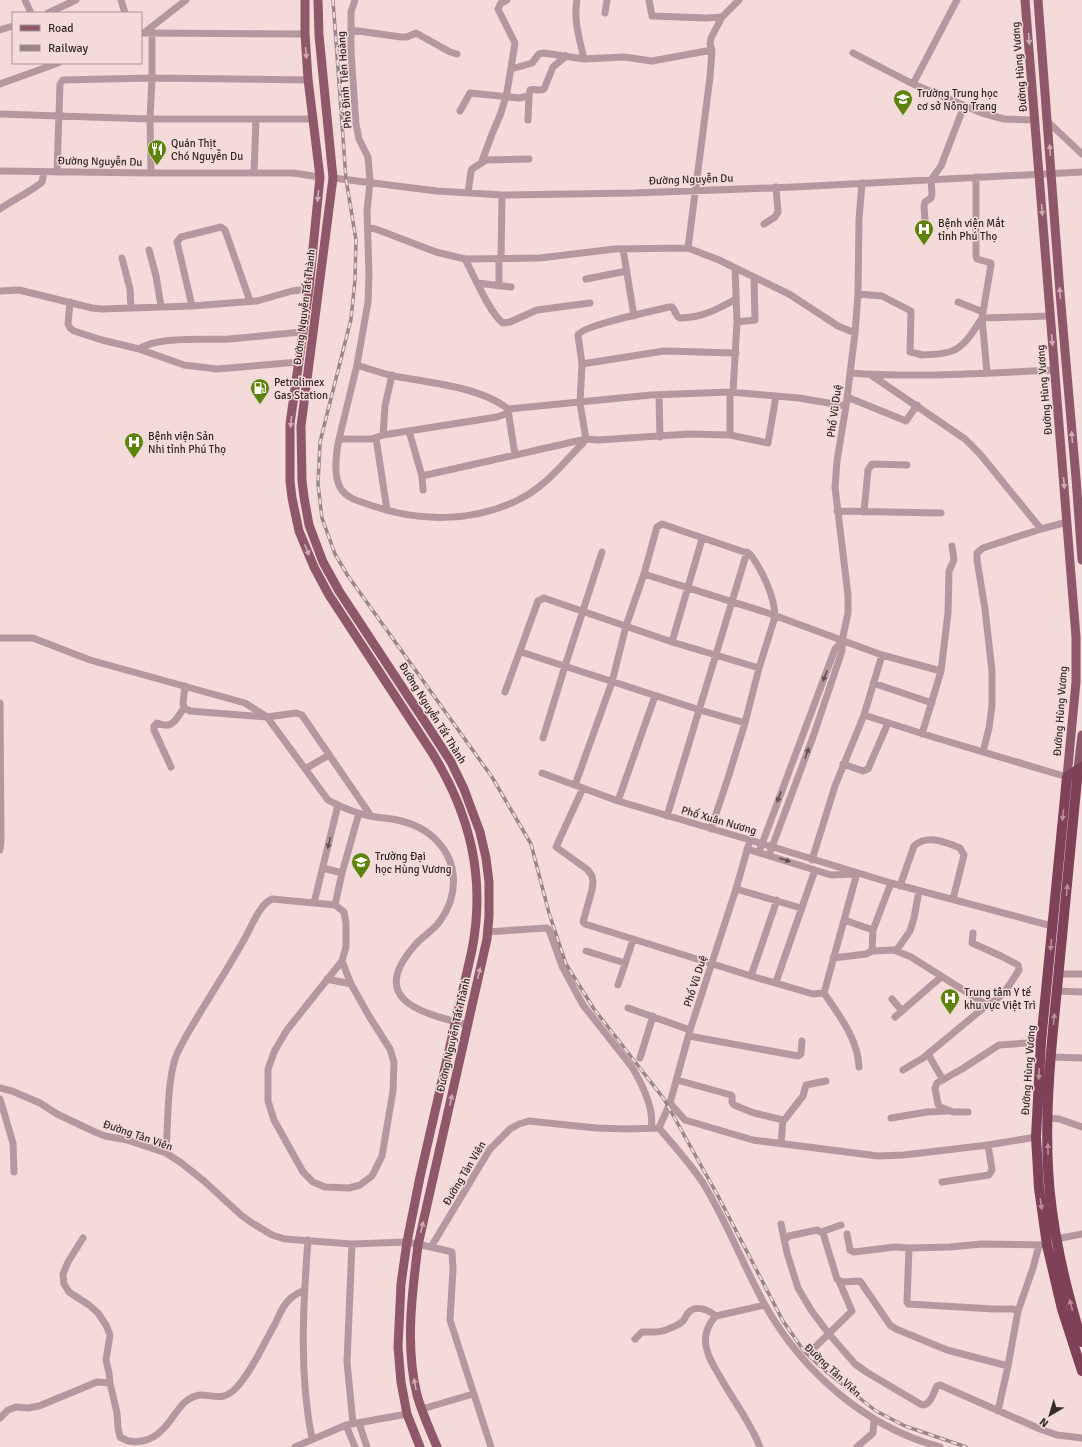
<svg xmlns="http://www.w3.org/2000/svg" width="1082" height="1447" viewBox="0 0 1082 1447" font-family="Signika,sans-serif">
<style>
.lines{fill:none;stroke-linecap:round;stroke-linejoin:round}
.minor{stroke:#b697a0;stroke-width:7}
.major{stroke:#8e586a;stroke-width:9}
.highway{stroke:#7e4157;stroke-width:10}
.rail-casing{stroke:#998686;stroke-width:3.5}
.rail{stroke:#f4dad9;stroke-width:2;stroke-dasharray:6;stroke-linecap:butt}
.oneway{fill:#d0acb2}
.oneway2{fill:#625053}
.oneway3{fill:#b98e98}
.labels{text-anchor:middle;stroke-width:3;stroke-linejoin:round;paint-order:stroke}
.street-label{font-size:11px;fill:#342a2a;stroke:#f4dad9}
.poi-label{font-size:11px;fill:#342a2a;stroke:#f4dad9;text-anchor:start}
</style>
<rect width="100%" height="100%" fill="#f4dad9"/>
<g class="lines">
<path class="minor" d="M25 0 31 13
M121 0 125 13
M355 0 351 12V52L356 124 359 139 368 157 370 182 367 211 369 275 368 302 357 365 339 439H372L383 435 497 417 508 413
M577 0C573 19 580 41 584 59
M649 0 652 16 706 18 722 17
M48 13 76 0
M605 13 607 0
M0 30 13 26
M351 30 401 37H407L416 33 450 52 457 54
M145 32 186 0
M141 33 305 34
M853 53 913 84 982 113 1004 119 1035 120
M515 68 532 63 539 54 544 53 584 59 624 57 652 61 712 50
M0 84 58 63
M913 84 957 0
M460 111 470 93 519 98 529 96 530 90C535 88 539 92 544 89L553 67 566 56
M0 114 150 119H313
M528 120 529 96
M1047 121 1082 154
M482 161 492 134 501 113 507 92 515 43 498 9 501 3 507 0
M0 171 151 173H293L320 177
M57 172 60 84 63 80 152 78 308 80
M151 173 150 119 152 78V33
M254 173 256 119
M976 177V256L977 259 991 263V265L982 318 987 373
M333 178 437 191 502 195 634 193 794 187 1082 172
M468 193 471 171 472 169 486 160 529 159
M0 209C8 203 38 187 42 182 43 179 43 176 44 172
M925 220 924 206 925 202 931 198 932 194 931 180 941 166 964 106
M764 224 775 217 778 212 776 187
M369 227 381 231 436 252 465 259 540 258 615 249 688 248 719 260 789 294 838 326 855 333
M688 248 710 77 712 50 710 44 711 38 722 17 739 0
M623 249 634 316
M149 250 156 276 161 306
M122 258 130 289 131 308
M465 259C473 274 490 314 503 323L510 322 537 310 590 303
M501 259 502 195
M586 279 627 271
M477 283 511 287
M499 286V259
M0 291 19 290 92 308 102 309 192 306 257 301 292 291 309 289
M858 294 882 296 911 311 910 352 923 355
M70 302 68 324 70 328 74 331 102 340 139 349 184 365 217 369 299 362
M958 302 983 312
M192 306 177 242 181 237 221 227 225 230 250 301
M982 318 1050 316
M737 322 755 320 754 277
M139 349C158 336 205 340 229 339 254 337 278 334 303 332
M736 353 664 351 582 364 578 335C583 325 654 311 669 307H672C676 311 675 316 680 318 702 318 718 309 736 299
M921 355C959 354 962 349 982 318
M357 365C369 369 381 373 393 376 427 382 481 387 508 409L651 395 730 392 799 398 846 406
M850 373C918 378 987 373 1055 370
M871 375 965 439 980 454 1041 529
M730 392V435
M733 392 737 322 735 268
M659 395 660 437
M847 397 906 421 917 405
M508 410 515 455
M409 431 422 476
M383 435 385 406 392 375
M376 438 387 510
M339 439C336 452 333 477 341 489 348 499 359 501 370 505 418 522 473 523 520 499 546 486 563 463 583 443L586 439 580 403 582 364
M423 490 422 476 586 439 598 440 689 434 730 435 768 443 776 396
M837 511 941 513
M864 512 868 470 872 464 907 465
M644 574 768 613 882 655 941 671
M0 638H33L90 660 245 703 267 717 328 800C341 807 355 813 370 816 379 818 388 818 397 820 411 823 427 830 437 841 459 864 458 896 440 921 434 930 423 936 416 944 366 1000 421 1013 468 1025
M672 642 702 539
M521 652 700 710 745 723
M873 683 932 703
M185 686 183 703 184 708 190 711 267 717 296 713 302 715 371 816
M505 692 538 601 544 598 672 642 759 668
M0 703 1 841 0 850
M864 715 933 737 1067 777
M922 734 941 671 948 613 949 571 954 560 952 546
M543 738 565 666 602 552
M983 752 989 728 992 706V671L985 609 977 560V553L983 548 1041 529 1067 522
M843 764 863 771 868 769 888 723
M171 767 154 730V726L157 723C160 724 165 726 168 725 175 724 180 713 184 708
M305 769 329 755
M542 773 618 801 750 840 891 883 1052 926
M575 785 612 682 626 626 644 574 657 527 662 524 750 554C762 570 775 597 775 617L759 668 745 723 728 778 711 829
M583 788 556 847 588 870 592 876 593 882 592 890 583 922 585 924 751 976 813 994 824 993 857 873
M618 801 655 696
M667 816 747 552
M747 849 831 875 853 874
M759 852 835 649 842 641
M769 855 813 737 842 651V641L848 613V595L835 487 837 461 846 406 855 333 858 294 859 219 862 183
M812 860 835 786 864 715 882 655
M323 868 342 873
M900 886 914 846C927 834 946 842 960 848L964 855 953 899
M736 889 801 908
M314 903 338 805
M335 905 342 873 359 813
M844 920 873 930
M487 932 547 928 549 930 562 966 583 1005 632 1067C641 1082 655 1110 651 1127
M586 951 625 963
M872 951 873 930 891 883
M896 951 910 931 914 918 919 891
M833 958 866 954 872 951 894 950 911 957 987 1005
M1058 974H1082
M751 976 777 900
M327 979 351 984
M776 982 815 870
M618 985 633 940
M1057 991 1082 992
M824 993C839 1015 858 1039 859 1067
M892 999 902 1011
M628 1008 690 1030
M895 1017 941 977
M689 1036 798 1056 801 1054 802 1041
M928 1054 943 1080
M1051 1057 1082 1058
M640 1058 653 1016
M903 1070 923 1058 987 1005C1003 998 1010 984 1019 970L1018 965 1001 956 972 943 973 933
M677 1080 731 1095 732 1096V1102L734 1105 754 1113 783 1120 785 1119 803 1096 806 1085 826 1081
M0 1088 12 1091 40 1103 57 1114 95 1132 105 1136 127 1140 166 1153 180 1162 204 1181 241 1215 252 1223 272 1235 285 1239 352 1244 407 1242 431 1247 490 1149 510 1129 519 1124 529 1121 596 1128 626 1129 659 1128C674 1146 690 1163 703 1183 727 1222 743 1265 765 1305 802 1371 865 1427 940 1447
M0 1099 13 1143 14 1172
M670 1103 685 1120 753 1140 878 1156 904 1155 988 1145 1036 1137
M968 1112H953L940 1107 938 1104 935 1088 937 1083 962 1069 999 1045 1041 1042
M891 1118 927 1112 948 1111
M1048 1118 1059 1119 1082 1127
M659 1128 670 1103 690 1030 736 889 750 840
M781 1143 783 1120
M166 1153C168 1125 167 1085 175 1059 181 1042 192 1027 201 1011 216 987 231 963 245 938 252 926 259 905 272 899L335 905 344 912 346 923V947L342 961 287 1030 275 1050 268 1069V1101L274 1120 303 1172 313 1182 325 1187 349 1188 360 1185 372 1176 382 1156 393 1091 394 1062 390 1049 369 1016 351 984 342 961
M942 1182 989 1175 992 1170 988 1145
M781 1224 787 1253 798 1288 811 1310 829 1334 855 1364 868 1373 922 1405C931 1405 933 1393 937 1386L940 1385 1040 1429 1057 1435 1082 1438
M841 1225 824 1231 823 1233 837 1279 842 1282 860 1281 890 1325 896 1329 947 1350 1008 1366
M847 1234 850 1250 854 1252 895 1247 909 1248 950 1247 982 1244 1047 1245
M83 1238 68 1262 63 1274 64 1284 69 1292 89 1305 98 1313 106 1325 110 1335 106 1360 109 1373 110 1383
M1056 1239 1082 1234
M308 1240C303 1307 299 1374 312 1439
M785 1240 789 1236 817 1230 823 1233
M352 1244 347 1362 353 1424
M431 1247 452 1252 453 1269 450 1320 491 1447
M909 1248 907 1302 908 1304 994 1309H1013L1018 1311 1008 1366 998 1411
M1018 1311 1033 1268 1039 1245
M635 1339 642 1332C650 1332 658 1333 666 1330 671 1328 679 1325 683 1321 685 1319 686 1315 688 1313 696 1304 708 1310 716 1316
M812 1350 852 1311 839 1281
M422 1409 473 1394
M0 1418 8 1410 16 1407 28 1408 39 1406 97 1382 110 1383 117 1413 118 1428 120 1437C133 1446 152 1441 162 1430 171 1422 176 1410 185 1402 206 1384 217 1409 237 1387 253 1369 263 1345 275 1324 279 1316 282 1306 289 1300 293 1295 299 1293 304 1290
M359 1423 367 1447
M346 1425 355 1447
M295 1447 346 1425 407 1414
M760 1447C750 1421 732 1399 719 1375 714 1367 709 1359 707 1350 703 1338 707 1325 716 1316L765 1305
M857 1447 873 1433 874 1419"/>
<path class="major" d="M305 0V34L308 79 320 177 309 289 290 424V481L292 498 299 531 314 567 329 595 431 751C470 813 486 877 472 950L420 1177 407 1242 401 1284 398 1347 401 1382 407 1414 420 1447
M318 0 319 35 333 178 301 426 302 481 304 497 309 525 323 562 339 591 431 731 451 762 464 789 480 832 486 858 489 882V916L487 939 418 1245C412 1294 405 1346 417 1395 422 1413 430 1430 437 1447
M1025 0 1076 637V682L1067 777
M1038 0 1060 293 1076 478 1082 560
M1078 769 1082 735"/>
<path class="highway" d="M1082 767 1067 777 1041 1042 1036 1137 1039 1188 1047 1245 1062 1309 1082 1371
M1078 769C1071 843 1064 916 1057 989 1051 1048 1045 1108 1048 1168 1051 1228 1065 1285 1082 1342"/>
<defs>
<path id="rail" d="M333 0 346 179 356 240 355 280 351 319 320 442 318 484 322 518 335 554 348 576 492 777 531 844 549 913 566 964 594 1009 664 1099 718 1196 783 1321 804 1351 823 1369 876 1411 905 1426 966 1447"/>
</defs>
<use href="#rail" class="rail-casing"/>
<use href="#rail" class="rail"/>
</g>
<defs><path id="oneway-solid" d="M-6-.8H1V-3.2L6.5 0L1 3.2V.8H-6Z"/></defs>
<g class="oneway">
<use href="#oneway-solid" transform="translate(1029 39) rotate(85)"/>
<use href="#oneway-solid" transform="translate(306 53) rotate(85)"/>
<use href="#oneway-solid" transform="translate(1050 150) rotate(-94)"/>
<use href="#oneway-solid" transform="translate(318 196) rotate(96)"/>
<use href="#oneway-solid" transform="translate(1042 210) rotate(86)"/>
<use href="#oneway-solid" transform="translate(1060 293) rotate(-95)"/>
<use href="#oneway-solid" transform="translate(1052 340) rotate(85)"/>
<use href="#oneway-solid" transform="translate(291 422) rotate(96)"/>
<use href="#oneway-solid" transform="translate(1072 437) rotate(-95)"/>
<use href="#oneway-solid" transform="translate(1064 483) rotate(85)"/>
<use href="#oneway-solid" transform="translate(307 550) rotate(68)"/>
<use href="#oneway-solid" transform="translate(479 973) rotate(-77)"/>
<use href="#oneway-solid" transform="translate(451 1100) rotate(-78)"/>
<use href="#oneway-solid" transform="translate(422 1227) rotate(-77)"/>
<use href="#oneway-solid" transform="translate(415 1384) rotate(-101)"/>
</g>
<g class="oneway2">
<use href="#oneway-solid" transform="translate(825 676) rotate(111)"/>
<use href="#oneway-solid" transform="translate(807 753) rotate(-70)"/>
<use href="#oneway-solid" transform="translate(779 797) rotate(110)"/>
<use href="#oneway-solid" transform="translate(329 843) rotate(104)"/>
<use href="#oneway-solid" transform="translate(785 860) rotate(18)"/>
</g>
<g class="oneway3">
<use href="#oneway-solid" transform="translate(1063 815) rotate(96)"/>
<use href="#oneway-solid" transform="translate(1067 890) rotate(-84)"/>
<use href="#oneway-solid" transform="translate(1051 945) rotate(95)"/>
<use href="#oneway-solid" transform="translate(1054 1019) rotate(-84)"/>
<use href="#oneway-solid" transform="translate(1039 1074) rotate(93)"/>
<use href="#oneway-solid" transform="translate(1048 1149) rotate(-91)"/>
<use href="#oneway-solid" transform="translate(1041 1204) rotate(82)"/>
<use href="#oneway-solid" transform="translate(1071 1305) rotate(-105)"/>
</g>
<defs>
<symbol id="school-pin" viewBox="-11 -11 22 30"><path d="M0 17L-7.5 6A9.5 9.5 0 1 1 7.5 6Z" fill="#5c840b" stroke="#f4dad9"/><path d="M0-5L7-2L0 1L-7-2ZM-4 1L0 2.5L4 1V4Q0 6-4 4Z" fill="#fff"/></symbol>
<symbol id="restaurant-pin" viewBox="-11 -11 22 30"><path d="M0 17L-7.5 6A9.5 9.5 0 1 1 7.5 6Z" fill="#5c840b" stroke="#f4dad9"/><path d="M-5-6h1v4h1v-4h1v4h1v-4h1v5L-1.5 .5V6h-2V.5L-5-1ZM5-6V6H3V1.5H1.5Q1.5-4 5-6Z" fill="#fff"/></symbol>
<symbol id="hospital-pin" viewBox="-11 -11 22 30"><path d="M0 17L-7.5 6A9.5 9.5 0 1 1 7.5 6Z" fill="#5c840b" stroke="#f4dad9"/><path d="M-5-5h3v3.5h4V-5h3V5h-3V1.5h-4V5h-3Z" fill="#fff"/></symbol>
<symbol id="fuel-pin" viewBox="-11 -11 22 30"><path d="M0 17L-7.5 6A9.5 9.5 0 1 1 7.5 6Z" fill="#5c840b" stroke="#f4dad9"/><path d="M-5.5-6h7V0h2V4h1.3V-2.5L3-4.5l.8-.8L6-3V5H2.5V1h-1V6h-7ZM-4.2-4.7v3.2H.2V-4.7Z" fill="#fff"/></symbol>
<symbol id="university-pin" viewBox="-11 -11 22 30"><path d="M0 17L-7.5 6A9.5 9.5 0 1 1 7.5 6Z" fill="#5c840b" stroke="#f4dad9"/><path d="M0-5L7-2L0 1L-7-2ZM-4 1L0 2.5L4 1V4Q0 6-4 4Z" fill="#fff"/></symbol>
</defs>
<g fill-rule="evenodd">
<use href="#school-pin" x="892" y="88" width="22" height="30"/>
<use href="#restaurant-pin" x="146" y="138" width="22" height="30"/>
<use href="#hospital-pin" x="913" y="218" width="22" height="30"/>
<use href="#fuel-pin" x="249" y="377" width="22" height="30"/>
<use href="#hospital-pin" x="123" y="431" width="22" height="30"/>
<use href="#university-pin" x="350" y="851" width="22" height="30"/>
<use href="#hospital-pin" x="939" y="987" width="22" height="30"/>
</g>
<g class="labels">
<g class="street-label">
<text transform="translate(1019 67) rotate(-95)" y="4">Đường Hùng Vương</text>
<text transform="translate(344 80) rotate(-94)" y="4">Phố Đinh Tiên Hoàng</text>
<text transform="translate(100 161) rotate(1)" y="4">Đường Nguyễn Du</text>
<text transform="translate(691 179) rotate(-2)" y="4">Đường Nguyễn Du</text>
<text transform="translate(304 307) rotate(-83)" y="4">Đường Nguyễn Tất Thành</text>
<text transform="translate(1044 390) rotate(-95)" y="4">Đường Hùng Vương</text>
<text transform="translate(834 411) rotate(-82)" y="4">Phố Vũ Duệ</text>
<text transform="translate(1060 711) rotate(-86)" y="4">Đường Hùng Vương</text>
<text transform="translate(433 713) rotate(58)" y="4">Đường Nguyễn Tất Thành</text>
<text transform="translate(719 820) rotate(16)" y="4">Phố Xuân Nương</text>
<text transform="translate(695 981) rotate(-72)" y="4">Phố Vũ Duệ</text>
<text transform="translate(453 1035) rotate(-77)" y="4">Đường Nguyễn Tất Thành</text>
<text transform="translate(1028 1070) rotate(-86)" y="4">Đường Hùng Vương</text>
<text transform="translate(138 1135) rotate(19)" y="4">Đường Tản Viên</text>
<text transform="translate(464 1173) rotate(-59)" y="4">Đường Tản Viên</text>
<text transform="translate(833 1370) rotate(43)" y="4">Đường Tản Viên</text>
</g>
<g class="poi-label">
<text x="917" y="97">Trường Trung học<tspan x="917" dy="13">cơ sở Nông Trang</tspan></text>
<text x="171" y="147">Quán Thịt<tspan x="171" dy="13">Chó Nguyễn Du</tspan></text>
<text x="938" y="227">Bệnh viện Mắt<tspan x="938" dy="13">tỉnh Phú Thọ</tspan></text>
<text x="274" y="386">Petrolimex<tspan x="274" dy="13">Gas Station</tspan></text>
<text x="148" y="440">Bệnh viện Sản<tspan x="148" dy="13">Nhi tỉnh Phú Thọ</tspan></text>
<text x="375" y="860">Trường Đại<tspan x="375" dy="13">học Hùng Vương</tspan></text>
<text x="964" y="996">Trung tâm Y tế<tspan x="964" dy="13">khu vực Việt Trì</tspan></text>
</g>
</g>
<rect x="12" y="12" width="130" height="52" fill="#f4dad9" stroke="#a79493"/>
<rect x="20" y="25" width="20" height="6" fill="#8e586a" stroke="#a79493"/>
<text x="48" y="32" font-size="12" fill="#342a2a">Road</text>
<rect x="20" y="45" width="20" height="6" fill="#998686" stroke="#a79493"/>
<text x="48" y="52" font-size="12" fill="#342a2a">Railway</text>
<g transform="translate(1050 1415) rotate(218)" stroke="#f4dad9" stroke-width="3" paint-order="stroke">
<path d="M0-3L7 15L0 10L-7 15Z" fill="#342a2a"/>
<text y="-6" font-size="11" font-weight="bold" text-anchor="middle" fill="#342a2a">N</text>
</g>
</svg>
